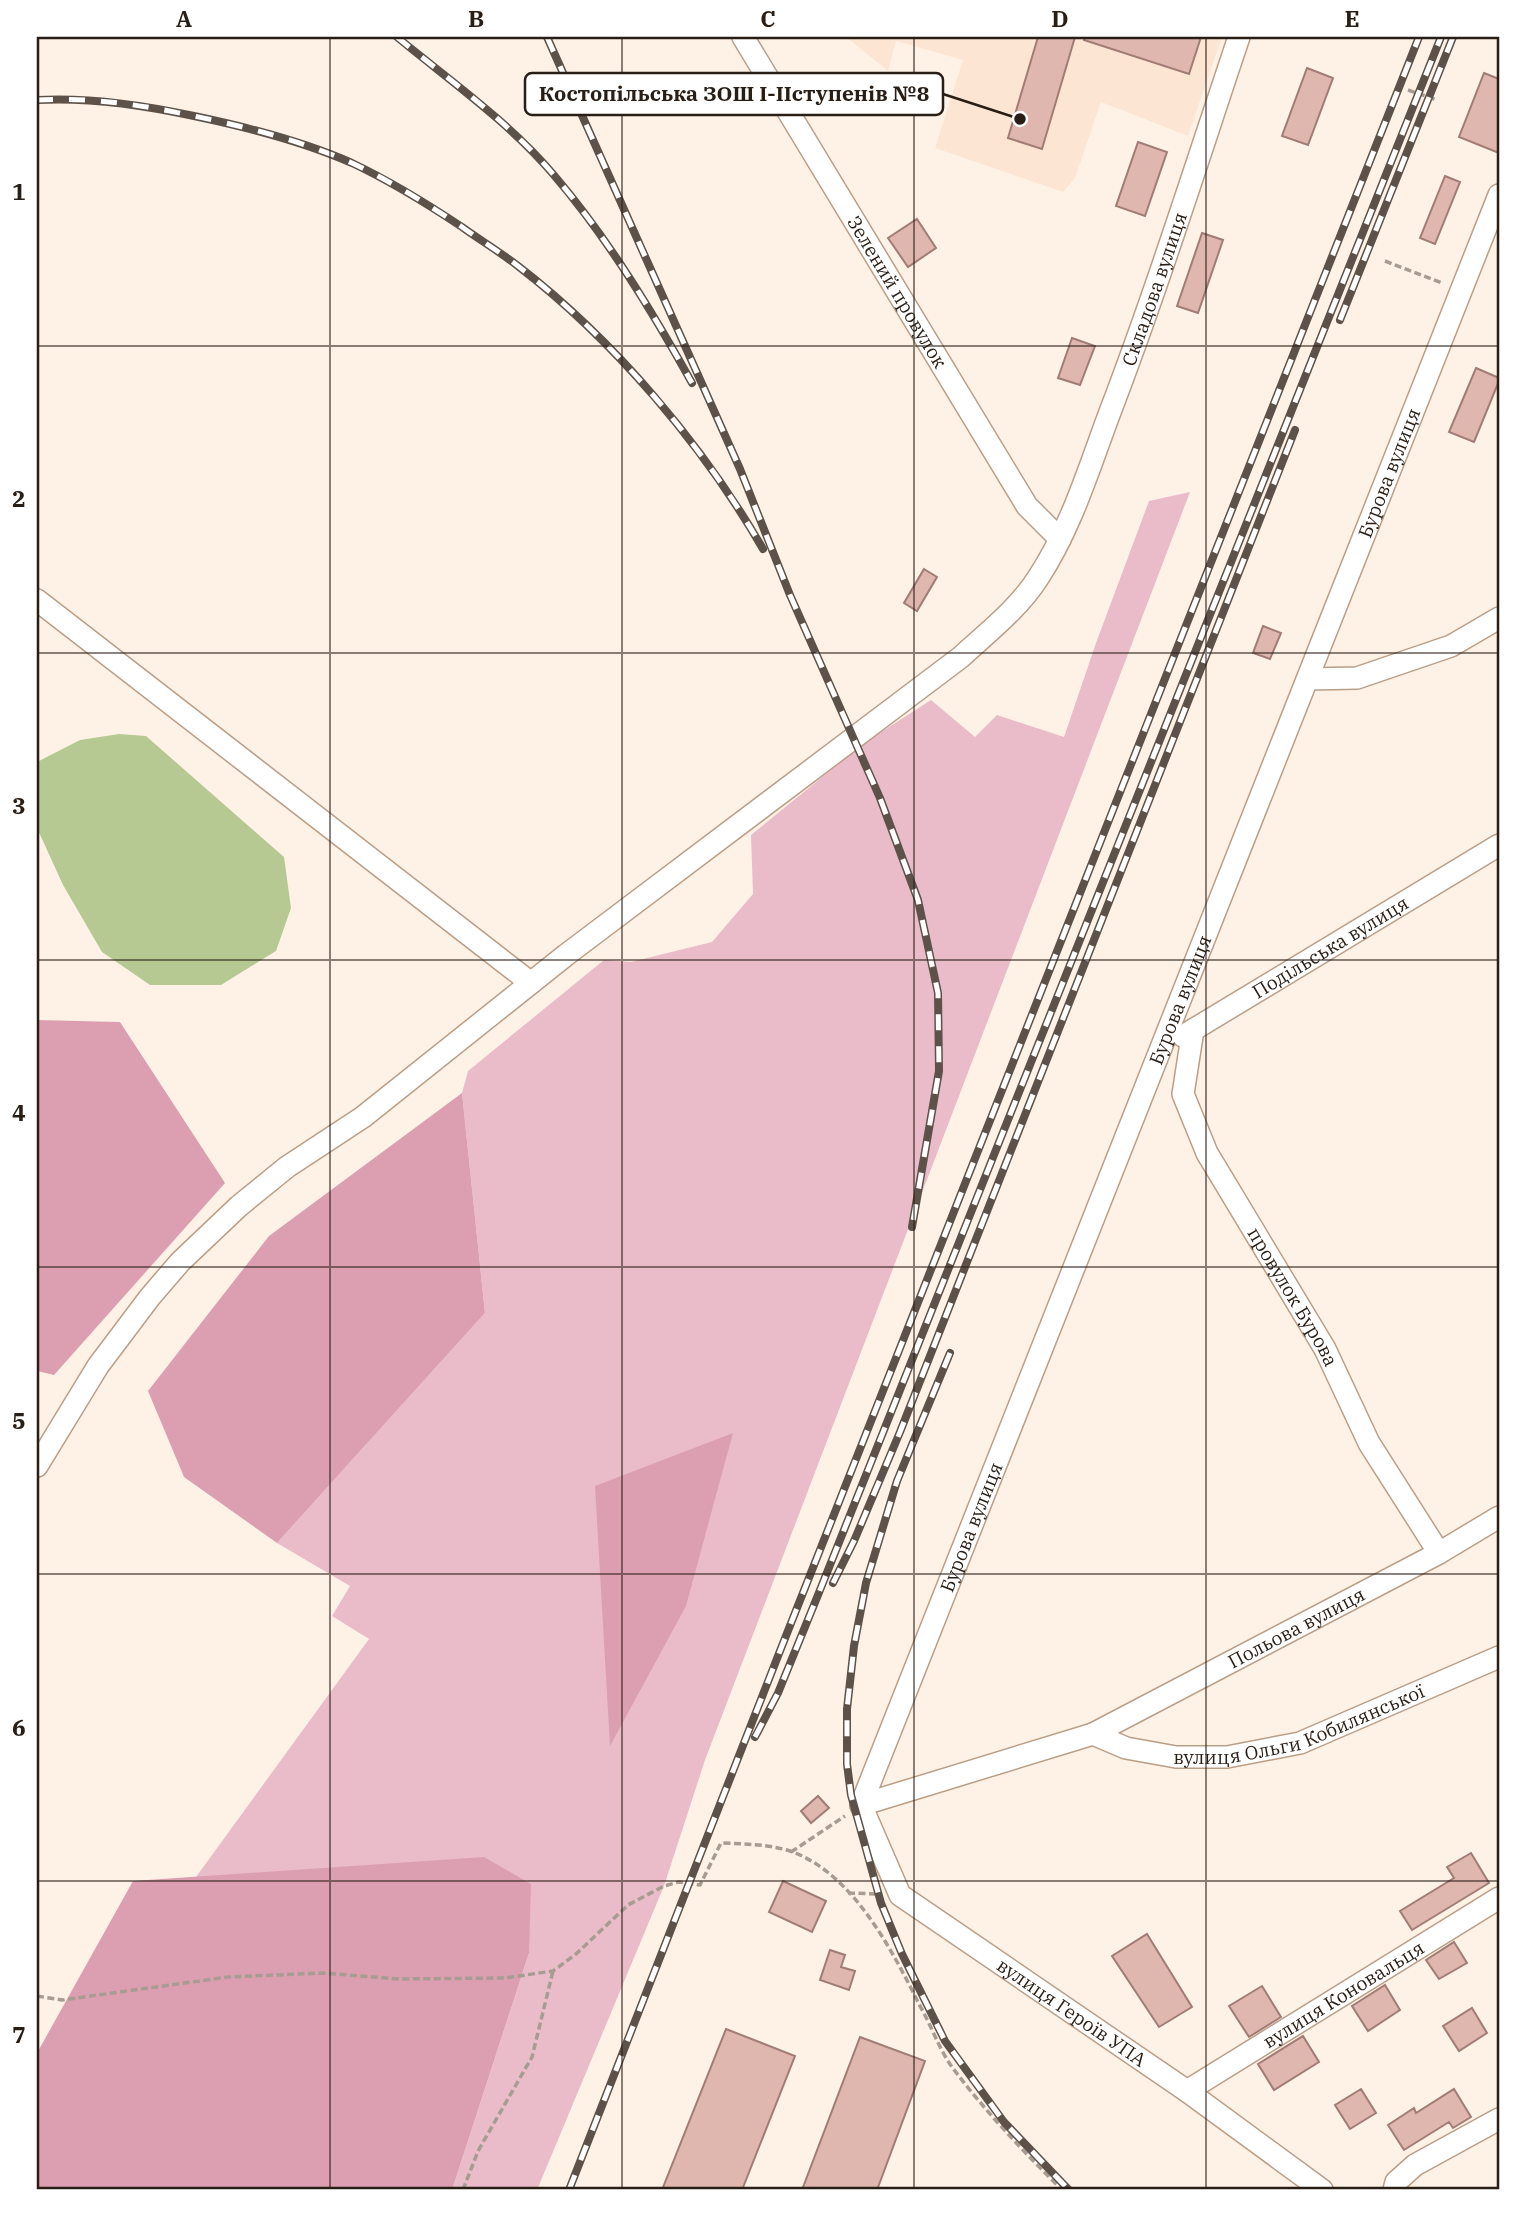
<svg xmlns="http://www.w3.org/2000/svg" width="1536" height="2227" viewBox="0 0 1536 2227" font-family="'IBM Plex Serif',serif">
<style>
.built{fill:#fce6d3}
.green{fill:#eabcc9}
.forest{fill:#dc9fb1}
.water{fill:#b6c992}
.building{fill:#dfb7af;stroke:#a17c75;stroke-width:2}
.lines{fill:none;stroke-linecap:round;stroke-linejoin:round}
.minor-casing{stroke:#bb9e86;stroke-width:24}
.path{stroke:#a79c91;stroke-width:3.5;stroke-dasharray:7 3.5;stroke-linecap:butt}
.minor{stroke:#fff;stroke-width:21}
.rail-casing{stroke:#5d5249;stroke-width:8}
.rail{stroke:#fff;stroke-width:5;stroke-dasharray:16;stroke-linecap:butt}
.grid{fill:none;stroke:#291e15;stroke-width:2;stroke-opacity:0.55}
.labels{text-anchor:middle;stroke-width:5;stroke-linejoin:round;paint-order:stroke}
.street-label{font-size:19px;fill:#291e15;stroke:#fff}
.leader{fill:none;stroke:#291e15;stroke-width:2.5}
.callout-dot{fill:#291e15;stroke:#fff;stroke-width:2.5}
.callout{fill:#fff;stroke:#291e15;stroke-width:2.5}
.callout-label{font-size:21px;text-anchor:middle;font-weight:bold;fill:#291e15}
.neatline{fill:none;stroke:#291e15;stroke-width:2.5}
.grid-label{font-size:23px;text-anchor:middle;font-weight:bold;fill:#291e15}
</style>
<rect width="100%" height="100%" fill="#fef2e7"/>
<path class="built" d="M846 37H1222L1188 136 1101 102 1075 178 1063 192 935 148 963 60 896 41 888 71Z"/>
<path class="green" d="M1190 492 705 1760 664 1886 537 2190H452L529 1953 196 1877 369 1639 332 1616 350 1586 277 1543 485 1313 462 1093 468 1071 604 960 631 962 712 942 753 894 751 835 864 743 931 700 975 737 997 715 1064 737 1096 643 1149 501Z"/>
<path class="forest" d="M37 1020 120 1022 225 1183 54 1375 37 1371Z
M462 1093 485 1313 277 1543 184 1477 148 1391 269 1236Z
M733 1433 686 1606 610 1746 595 1486Z
M484 1857 531 1884 529 1953 452 2190H37V2053L133 1881Z"/>
<path class="water" d="M119 734 146 736 284 857 291 908 276 951 221 985H150L102 952 63 885 37 828V762L80 740Z"/>
<path class="building" d="M1038 37H1075L1042 149 1008 138Z
M1084 37H1201L1189 74 1084 40Z
M1307 68 1333 78 1308 145 1282 136Z
M1484 73 1499 79V153L1459 137Z
M1138 142 1167 152 1145 216 1116 206Z
M1445 176 1460 182 1435 244 1420 238Z
M917 219 936 248 908 267 888 238Z
M1202 233 1223 240 1198 313 1177 306Z
M1072 338 1095 346 1080 385 1058 378Z
M1476 368 1499 378V381L1474 442 1449 432Z
M924 569 937 577 917 611 904 603Z
M1263 626 1281 633 1270 659 1253 653Z
M818 1796 829 1808 811 1823 801 1811Z
M1471 1853 1489 1883 1412 1930 1400 1911 1454 1878 1447 1867Z
M783 1881 826 1901 812 1932 769 1912Z
M1147 1934 1192 2007 1159 2027 1112 1956Z
M1454 1942 1467 1963 1439 1979 1426 1960Z
M830 1950 845 1955 841 1967 855 1971 849 1990 820 1980Z
M1385 1985 1400 2010 1368 2031 1352 2006Z
M1262 1986 1281 2017 1249 2037 1229 2006Z
M1472 2008 1487 2033 1459 2051 1443 2026Z
M726 2029 795 2056 742 2190H662Z
M1303 2036 1319 2062 1274 2090 1258 2064Z
M860 2037 925 2061 877 2190H802Z
M1361 2089 1376 2113 1350 2129 1335 2105Z
M1454 2089 1471 2117 1453 2128 1449 2122 1404 2150 1388 2125 1414 2108 1416 2113Z"/>
<g class="lines">
<defs>
<g id="minor">
<path id="s1" d="M743 37 1027 506 1060 539"/>
<path d="M37 600 531 983"/>
<path d="M1308 679 1357 678 1451 646 1499 618"/>
<path id="s2" d="M1193 1030 1183 1094 1207 1153 1325 1349 1369 1443 1439 1553"/>
<path id="s3" d="M1183 1036 1499 845"/>
<path id="s4" d="M37 1466 98 1366 150 1297 180 1262 239 1206 287 1167 363 1117 566 955 961 657C988 632 1018 609 1038 578 1071 528 1089 468 1110 412 1157 289 1197 162 1239 37"/>
<path id="s5" d="M1093 1734 1126 1748 1176 1757H1227L1300 1743 1499 1657"/>
<path id="s6" d="M861 1805 1499 195"/>
<path id="s7" d="M861 1805 1093 1734 1439 1553 1499 1517"/>
<path id="s8" d="M861 1805 900 1895 1187 2091 1322 2190"/>
<path id="s9" d="M1187 2091 1499 1898"/>
<path d="M1394 2190 1396 2182 1415 2165 1499 2119"/>
</g>
</defs>
<use href="#minor" class="minor-casing"/>
<path class="path" d="M1408 90 1437 100
M1385 261 1442 283
M791 1852 845 1816
M848 1893 878 1894
M37 1996 62 2000 228 1977 323 1973 399 1979 505 1978 553 1971 576 1954 628 1905 664 1886 679 1882 700 1885 721 1843C745 1844 767 1844 790 1851 853 1873 892 1950 920 2006 931 2025 939 2049 952 2067 984 2110 1024 2152 1062 2190
M463 2190 478 2151 532 2057 553 1971"/>
<use href="#minor" class="minor"/>
<defs>
<path id="rail" d="M397 37C449 80 509 122 553 174 607 237 652 311 692 383
M547 37 740 469 790 595 880 798 918 900 938 993 939 1071 912 1227
M37 100C90 97 143 105 194 116 247 127 302 141 352 163 390 181 426 203 462 227 480 240 500 252 518 266 614 340 703 445 763 549
M1340 320 1453 37
M950 1353 897 1481 866 1583 854 1646 847 1709V1764L851 1795 881 1903 902 1954 945 2041 1004 2122 1069 2190
M833 1583 854 1541 900 1432 1295 430
M755 1737 778 1693 818 1595 1441 37
M569 2190 778 1656 1419 37"/>
</defs>
<use href="#rail" class="rail-casing"/>
<use href="#rail" class="rail"/>
</g>
<path class="grid" d="M330 37V2190M622 37V2190M914 37V2190M1206 37V2190M37 346H1499M37 653H1499M37 960H1499M37 1267H1499M37 1574H1499M37 1881H1499"/>
<g class="labels">
<g class="street-label">
<text dy="7" stroke="none"><textPath href="#s4" startOffset="1661">Складова вулиця</textPath></text>
<text dy="7" stroke="none"><textPath href="#s1" startOffset="298">Зелений провулок</textPath></text>
<text dy="7" stroke="none"><textPath href="#s6" startOffset="1433">Бурова вулиця</textPath></text>
<text dy="7" stroke="none"><textPath href="#s3" startOffset="172">Подільська вулиця</textPath></text>
<text dy="7" stroke="none"><textPath href="#s6" startOffset="866">Бурова вулиця</textPath></text>
<text dy="7" stroke="none"><textPath href="#s2" startOffset="296">провулок Бурова</textPath></text>
<text dy="7" stroke="none"><textPath href="#s6" startOffset="299">Бурова вулиця</textPath></text>
<text dy="7" stroke="none"><textPath href="#s7" startOffset="472">Польова вулиця</textPath></text>
<text dy="7" stroke="none"><textPath href="#s5" startOffset="215">вулиця Ольги Кобилянської</textPath></text>
<text dy="7" stroke="none"><textPath href="#s9" startOffset="184">вулиця Коновальця</textPath></text>
<text dy="7" stroke="none"><textPath href="#s8" startOffset="306">вулиця Героїв УПА</textPath></text>
</g>
</g>
<path class="leader" d="M1020 119L943 94"/>
<circle class="callout-dot" cx="1020" cy="119" r="7"/>
<rect class="callout" x="525" y="73" width="418" height="42" rx="7"/>
<g class="callout-label">
<text x="734" y="101">Костопільська ЗОШ І-ІІступенів №8</text>
</g>
<rect width="1536" height="2227" fill="none" stroke="#ffffff" stroke-width="77"/>
<rect x="38" y="38" width="1460" height="2150" class="neatline"/>
<g class="grid-label">
<text x="184" y="27">A</text>
<text x="476" y="27">B</text>
<text x="768" y="27">C</text>
<text x="1060" y="27">D</text>
<text x="1352" y="27">E</text>
<text x="19" y="200">1</text>
<text x="19" y="507">2</text>
<text x="19" y="814">3</text>
<text x="19" y="1121">4</text>
<text x="19" y="1429">5</text>
<text x="19" y="1736">6</text>
<text x="19" y="2043">7</text>
</g>
</svg>
